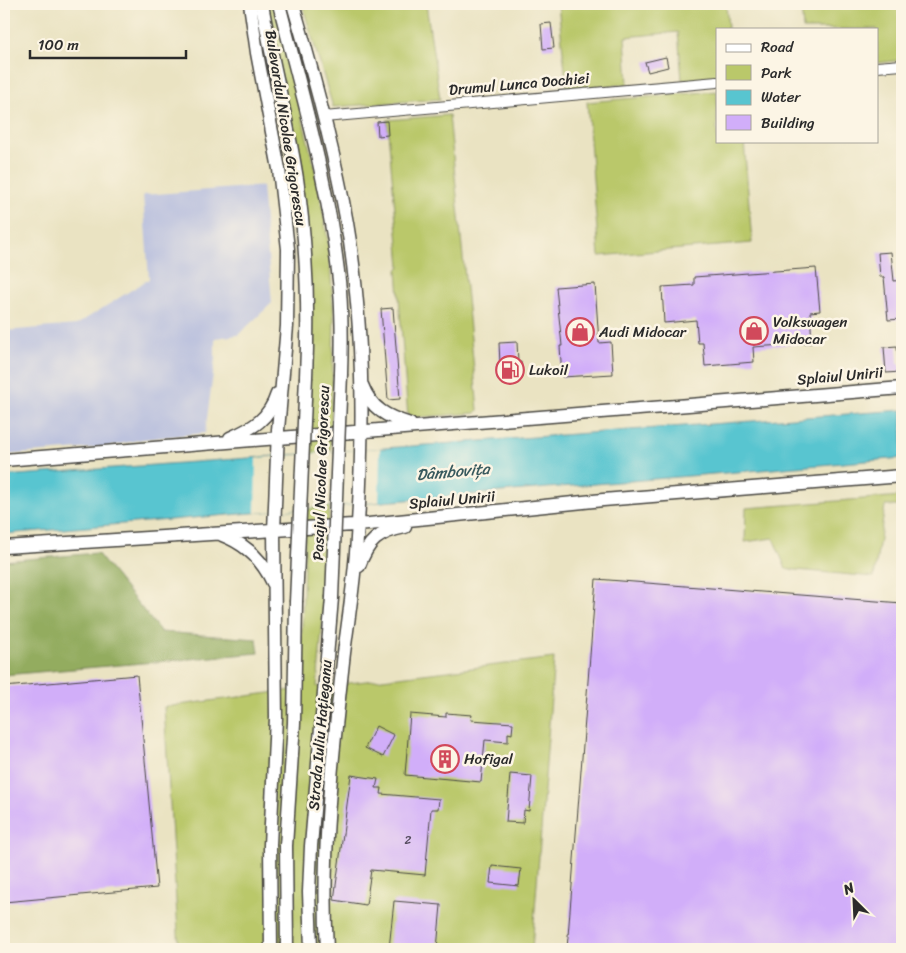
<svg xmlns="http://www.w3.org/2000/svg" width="906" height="953" viewBox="0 0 906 953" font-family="Sriracha,sans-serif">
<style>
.industrial{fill:#bdc3de}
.green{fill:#bac86a;stroke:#727a4a}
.forest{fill:#93ac5e;stroke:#5f6c44}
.water{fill:#58c5d0;stroke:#42787e}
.pier{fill:#eae3c2}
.building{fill:#d1aef9}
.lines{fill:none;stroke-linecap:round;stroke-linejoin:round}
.minor-casing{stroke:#484742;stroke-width:12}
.major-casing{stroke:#484742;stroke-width:15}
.minor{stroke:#fff;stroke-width:10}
.major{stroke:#fff;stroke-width:12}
.major-bridge-casing{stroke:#484742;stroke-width:15;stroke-linecap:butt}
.major-bridge{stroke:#fff;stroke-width:12}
.labels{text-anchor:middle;stroke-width:5;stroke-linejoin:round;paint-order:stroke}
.number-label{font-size:12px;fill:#544c5e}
.street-label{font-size:15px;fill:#2b2b2b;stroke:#fcf5e5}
.poi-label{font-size:15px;fill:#2b2b2b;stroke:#fcf5e5;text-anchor:start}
.water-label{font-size:16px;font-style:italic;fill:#38595d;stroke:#fcf5e5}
</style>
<rect width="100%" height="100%" fill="#fcf5e5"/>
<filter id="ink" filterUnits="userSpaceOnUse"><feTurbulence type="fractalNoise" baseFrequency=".02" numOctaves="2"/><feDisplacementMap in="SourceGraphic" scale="10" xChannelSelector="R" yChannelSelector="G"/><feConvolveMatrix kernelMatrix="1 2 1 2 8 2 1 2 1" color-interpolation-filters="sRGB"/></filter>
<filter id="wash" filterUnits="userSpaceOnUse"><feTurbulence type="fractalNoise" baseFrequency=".0096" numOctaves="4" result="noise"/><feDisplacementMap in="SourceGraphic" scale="20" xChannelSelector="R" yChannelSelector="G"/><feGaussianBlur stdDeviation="1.12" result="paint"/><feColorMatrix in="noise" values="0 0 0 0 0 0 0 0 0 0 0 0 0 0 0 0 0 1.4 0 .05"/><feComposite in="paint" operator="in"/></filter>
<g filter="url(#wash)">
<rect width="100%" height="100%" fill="#eae3c2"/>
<path class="industrial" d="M262 186 272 303 238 335 215 338V359L205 433 143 439 106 447 4 455V331L76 325 149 279 143 195Z"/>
<path class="green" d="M266 4H274L315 170 322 206 328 241 334 316 329 516 323 617 317 687 554 658 532 949H179L164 707 300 689 312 318Z
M302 4H426L440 99 333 107Z
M558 4H726L728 29H717V78L682 80 678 32 625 37 628 84 567 90Z
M801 4H902V60L877 63V29H803Z
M717 91V141H744L752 243 599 256 587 102Z
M449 115 478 410 476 413 408 418 397 270 400 266 387 120Z
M902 496V506H885L874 577 786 569 773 538 745 542 746 508Z"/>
<path class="forest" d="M97 553 161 632 257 639 259 653 4 675V561Z"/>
<path class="water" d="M902 410V458L4 534V476Z"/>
<path class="pier" d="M380 448 379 502 255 513 256 458Z"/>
<g id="blocks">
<path class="building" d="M551 23 554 48 543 49 541 24Z
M666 57 668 67 648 72 645 62Z
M387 121 388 135 378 136 377 122Z
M891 252 894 281 902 280V319L888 320 884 277H880L878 253Z
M816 268 820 311 810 312 812 343 753 347 754 362 705 366 703 343H698L696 320 664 323 662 287 694 285V277Z
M595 284 599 343 611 342 613 374 562 377 560 346H562L556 287Z
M393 308 400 399 388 400 381 309Z
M517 342 518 362H521L522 375 498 377 497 364H500L499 343Z
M897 346 898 363H900L901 372 886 373 884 347Z
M596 579 902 603V949H567Z
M137 675 157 888 4 902V687Z
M446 713 472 715 471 720 513 723 512 734 508 733V742L485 740 481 782 405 775 410 714 446 717Z
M376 726 394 735 383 757 365 748Z
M510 774 532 776 529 811 524 810 523 823 506 822Z
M351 775 378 779 376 788H382L381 794 439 799 438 809H431L425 875 371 870 366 905 334 900Z
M492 866 521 869 519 886 490 883Z
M394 901 441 905 437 949H389Z"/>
</g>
</g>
<g filter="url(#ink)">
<use href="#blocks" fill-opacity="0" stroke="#484742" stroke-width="1"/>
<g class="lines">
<defs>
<path id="minor" d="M877 67 902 65
M324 117 717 82"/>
<path id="major" d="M250 4 257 53 279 169 288 249 287 326 278 430 274 531 276 718 270 845 271 949
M262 4C272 63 288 120 297 179 307 245 309 310 306 377
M279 4C303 98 331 193 340 290 342 318 342 346 341 374
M293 4C314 76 334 149 347 223 364 323 364 437 357 538 355 577 349 615 344 653 333 751 321 851 327 949
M362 385C371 409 387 417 410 424
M230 438C253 428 269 419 277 394
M4 460 902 388
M222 535C246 544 262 559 273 583
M4 547 369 524 603 500 902 476
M359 566C368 541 378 532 405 527
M287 949 286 846 294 723 296 602
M311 949 309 892 311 846 332 598"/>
</defs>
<use href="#minor" class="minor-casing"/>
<use href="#major" class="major-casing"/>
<use href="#minor" class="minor"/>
<use href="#major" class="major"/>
<defs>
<path id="major-bridge" d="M332 598 341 374
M296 602 306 377"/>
</defs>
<use href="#major-bridge" class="major-bridge-casing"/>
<use href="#major-bridge" class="major-bridge"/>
</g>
</g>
<defs>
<symbol id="shop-ring" viewBox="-11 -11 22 22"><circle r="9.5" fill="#fcf5e5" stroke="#d1495b" stroke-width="1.5"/><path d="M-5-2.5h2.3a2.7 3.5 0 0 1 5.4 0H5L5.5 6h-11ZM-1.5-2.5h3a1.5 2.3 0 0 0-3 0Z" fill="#d1495b"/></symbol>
<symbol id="fuel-ring" viewBox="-11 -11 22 22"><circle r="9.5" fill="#fcf5e5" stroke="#d1495b" stroke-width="1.5"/><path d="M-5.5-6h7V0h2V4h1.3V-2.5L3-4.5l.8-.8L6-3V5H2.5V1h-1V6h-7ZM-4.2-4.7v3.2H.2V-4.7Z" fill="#d1495b"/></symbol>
<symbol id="building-ring" viewBox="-11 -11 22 22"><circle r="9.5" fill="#fcf5e5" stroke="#d1495b" stroke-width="1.5"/><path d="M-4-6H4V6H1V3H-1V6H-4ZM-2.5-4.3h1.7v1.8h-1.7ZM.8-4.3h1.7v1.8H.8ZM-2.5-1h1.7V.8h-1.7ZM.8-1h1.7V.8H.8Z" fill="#d1495b"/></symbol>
</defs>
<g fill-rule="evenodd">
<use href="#shop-ring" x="738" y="315" width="32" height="32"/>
<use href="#shop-ring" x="564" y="316" width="32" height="32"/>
<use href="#fuel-ring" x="494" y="354" width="32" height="32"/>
<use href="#building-ring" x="429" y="743" width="32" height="32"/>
</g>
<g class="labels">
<g class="number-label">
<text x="408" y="844">2</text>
</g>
<g class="street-label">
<text transform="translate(519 84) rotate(-5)" y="5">Drumul Lunca Dochiei</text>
<text transform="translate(286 128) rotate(81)" y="5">Bulevardul Nicolae Grigorescu</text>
<text transform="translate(840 376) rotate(-5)" y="5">Splaiul Unirii</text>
<text transform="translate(321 473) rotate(-88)" y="5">Pasajul Nicolae Grigorescu</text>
<text transform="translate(452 500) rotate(-5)" y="5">Splaiul Unirii</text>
<text transform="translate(320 735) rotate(-85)" y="5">Strada Iuliu Hațieganu</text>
</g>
<g class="poi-label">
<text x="773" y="327">Volkswagen<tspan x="773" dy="17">Midocar</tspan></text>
<text x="599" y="337">Audi Midocar</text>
<text x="529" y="375">Lukoil</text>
<text x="464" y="764">Hofigal</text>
</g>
<g class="water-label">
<text transform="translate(453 471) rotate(-5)" y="6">Dâmbovița</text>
</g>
</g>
<rect width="906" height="953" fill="none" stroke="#fcf5e5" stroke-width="20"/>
<rect x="716" y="28" width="162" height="115" fill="#fcf5e5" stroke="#a8a49b"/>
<rect x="726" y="44" width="25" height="8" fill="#ffffff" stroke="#a8a49b"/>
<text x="761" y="52" font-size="15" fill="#2b2b2b">Road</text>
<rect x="726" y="65" width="25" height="15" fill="#bac86a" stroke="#a8a49b"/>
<text x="761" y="78" font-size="15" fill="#2b2b2b">Park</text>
<rect x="726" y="90" width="25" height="15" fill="#58c5d0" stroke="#a8a49b"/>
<text x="761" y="102" font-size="15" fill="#2b2b2b">Water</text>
<rect x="726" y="115" width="25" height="15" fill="#d1aef9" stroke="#a8a49b"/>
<text x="761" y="128" font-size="15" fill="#2b2b2b">Building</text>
<g transform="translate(854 900) rotate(336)" stroke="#fcf5e5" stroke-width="4" paint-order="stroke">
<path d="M0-4L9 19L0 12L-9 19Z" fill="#2b2b2b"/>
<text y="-8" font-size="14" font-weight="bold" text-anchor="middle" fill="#2b2b2b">N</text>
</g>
<path d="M30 50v8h156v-8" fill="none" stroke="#2b2b2b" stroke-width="2.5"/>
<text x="38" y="50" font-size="15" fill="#2b2b2b" stroke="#fcf5e5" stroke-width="4" paint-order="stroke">100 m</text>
</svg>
